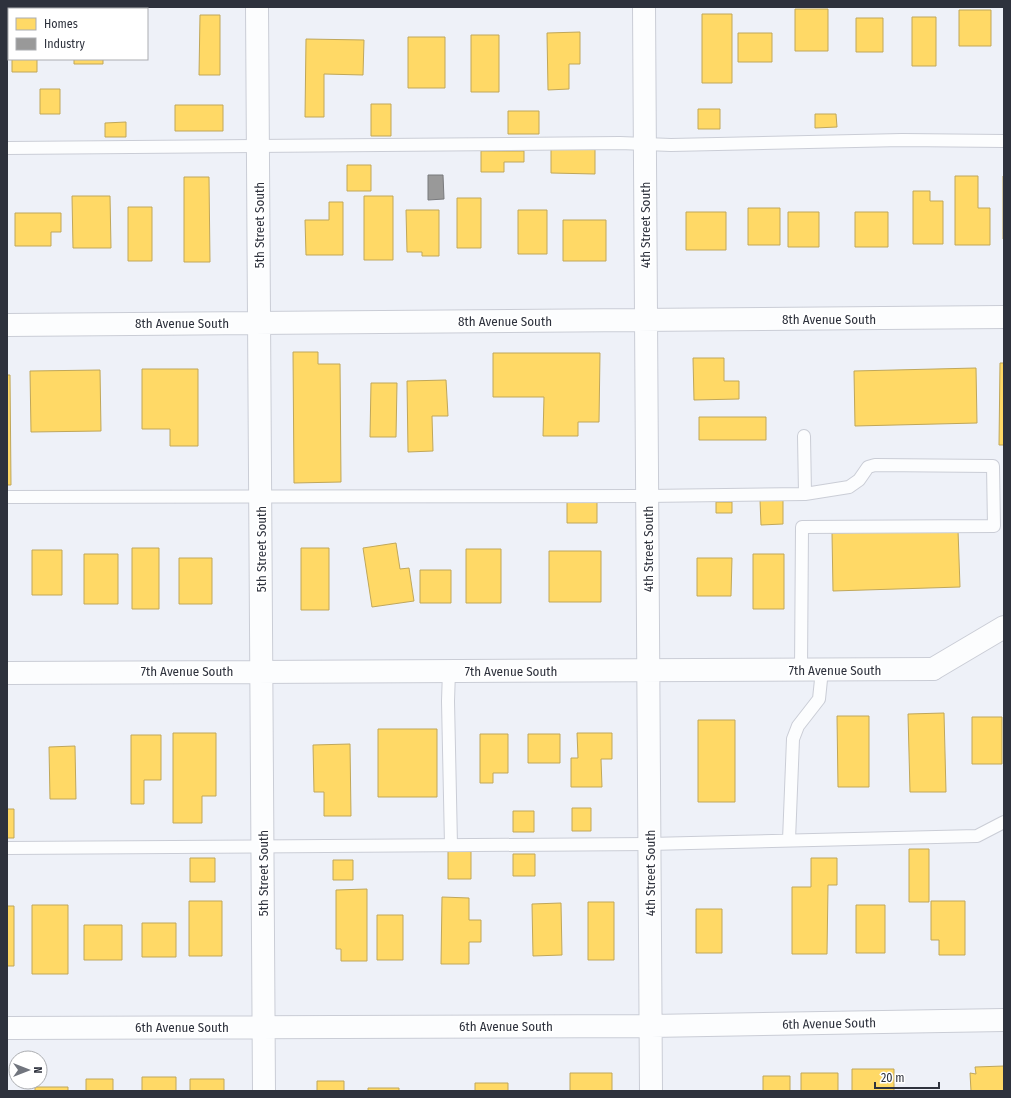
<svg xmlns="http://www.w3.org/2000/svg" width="1011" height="1098" viewBox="0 0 1011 1098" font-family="'Fira Sans Condensed',sans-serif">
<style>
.homes{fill:#ffd966;stroke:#c0a75a}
.industry{fill:#999;stroke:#797a7d}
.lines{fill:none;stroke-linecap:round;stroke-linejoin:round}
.lane-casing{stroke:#cacdd6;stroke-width:14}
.street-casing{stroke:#cacdd6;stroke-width:24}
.secondary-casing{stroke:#cacdd6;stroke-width:24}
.lane{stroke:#fcfdfe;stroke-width:12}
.street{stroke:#fcfdfe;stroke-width:22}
.secondary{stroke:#fcfdfe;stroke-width:22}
.labels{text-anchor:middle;stroke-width:4;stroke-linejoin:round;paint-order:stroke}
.street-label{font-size:13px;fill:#2e323d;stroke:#fff}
</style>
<rect width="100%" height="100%" fill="#eef1f8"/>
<path class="homes" d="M795 9H828V51H795Z
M959 10H991V46H959Z
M702 14H732V83H702Z
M200 15H220V75H199Z
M912 17H936V66H912Z
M856 18H883V52H856Z
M580 32V64H569V89L548 90 547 33Z
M738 33H772V62H738Z
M471 35H499V92H471Z
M408 37H445V88H408Z
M306 39 364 40 363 75 324 74V117H305Z
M12 59H37V72H12Z
M74 59H103V64H74Z
M40 89H60V114H40Z
M371 104H391V136H371Z
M175 105H223V131H175Z
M698 109H720V129H698Z
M508 111H539V134H508Z
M815 114H836L837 127 815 128Z
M126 122V137H105V123Z
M551 146H595V174L551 173Z
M481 151H524V162H504V172H481Z
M347 165H371V191H347Z
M955 176H978V208H990V245H955Z
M1003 176H1004V239H1003Z
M184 177H209L210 262H184Z
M913 191H930V201H943V244H913Z
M72 196H110L111 248H73Z
M364 196H393V260H364Z
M457 198H481V248H457Z
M329 202H343V255H306L305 220H329Z
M128 207H152V261H128Z
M748 208H780V245H748Z
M406 210H439V256H422V252H407Z
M518 210H547V254H518Z
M686 212H726V250H686Z
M788 212H819V247H788Z
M855 212H888V247H855Z
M15 213H61V232H51V246H15Z
M563 220H606V261H563Z
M293 352H318V364H340L341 482 294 483Z
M493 353H600L599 422H578V436H543L544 397H493Z
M693 358H724V381H739V399L694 400Z
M1000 363H1004V445H999Z
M976 368 977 423 855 426 854 371Z
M142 369H198V446H170V429H142Z
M100 370 101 431 31 432 30 371Z
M7 375H10L11 485H7Z
M446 380 448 416H432L433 451 408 452 407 381Z
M371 383H397L396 437H370Z
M699 417H766V440H699Z
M760 500H783V524L761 525Z
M567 501H597V523H567Z
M716 502H732V513H716Z
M958 530 960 587 833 591 832 533Z
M396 543 400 569 409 568 414 601 372 607 363 548Z
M132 548H159V609H132Z
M301 548H329V610H301Z
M466 549H501V603H466Z
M32 550H62V595H32Z
M549 551H601V602H549Z
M84 554H118V604H84Z
M753 554H784V609H753Z
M179 558H212V604H179Z
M697 558H732L731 596H697Z
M420 570H451V603H420Z
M944 713 946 792H910L908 714Z
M837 716H869V787H838Z
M972 717H1002V764H972Z
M698 720H735V802H698Z
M378 729H437V797H378Z
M173 733H216V796H202V823H173Z
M577 733H612V759H601L602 787H571V758H578Z
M480 734H508V773H493V783H480Z
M528 734H560V763H528Z
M131 735H161V780H144V804H131Z
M350 744 351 816H324V792H314L313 745Z
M75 746 76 799H50L49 747Z
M572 808H591V831H572Z
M7 809H14V838H7Z
M513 811H534V832H513Z
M909 849H929V902H909Z
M448 850H471V879H448Z
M513 854H535V876H513Z
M190 858H215V882H190Z
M811 858H837V885H828L827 954H792V887H811Z
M333 860H353V880H333Z
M367 889V961H341V949H336V890Z
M442 897 469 898V920H481V942H469V964H441Z
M189 901H222V956H189Z
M931 901H965V955H939V940H931Z
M588 902H614V960H588Z
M561 903 562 955 533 956 532 904Z
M32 905H68V974H32Z
M856 905H885V953H856Z
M7 906H14V966H7Z
M696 909H722V953H696Z
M377 915H403V960H377Z
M142 923H176V957H142Z
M84 925H122V960H84Z
M1004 1066V1091H971L970 1073 976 1074 975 1067Z
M852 1069H894V1091H852Z
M570 1073H612V1091H570Z
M801 1073H838V1091H801Z
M763 1076H790V1091H763Z
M142 1077H176V1091H142Z
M86 1079H113V1091H86Z
M190 1079H224V1091H190Z
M317 1081H344V1091H317Z
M475 1083H508V1091H475Z
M35 1087H68V1091H35Z
M368 1088H399V1091H368Z"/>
<path class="industry" d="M428 175H443L444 199 428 200Z"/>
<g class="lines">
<defs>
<path id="lane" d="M7 148 620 143 671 145 902 140 1004 141
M804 436 805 494
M7 497 647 496 805 494 849 487 859 480 868 467 875 465 993 466 994 526 802 527 801 670
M449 671 448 701 451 845
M789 840 793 739 798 726 819 699 822 670
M7 848 649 844 977 836 1004 822"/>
<path id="street" d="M257 7 264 1091
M644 7 651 1091
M7 325 1004 317
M7 673 933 669
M7 1028 651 1026 1004 1020"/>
<path id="secondary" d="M933 669 1004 627"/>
</defs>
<use href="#lane" class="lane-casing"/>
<use href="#street" class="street-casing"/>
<use href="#secondary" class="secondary-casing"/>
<use href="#lane" class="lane"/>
<use href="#street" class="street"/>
<use href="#secondary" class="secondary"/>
</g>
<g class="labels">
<g class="street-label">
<text transform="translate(259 225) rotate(-90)" y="5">5th Street South</text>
<text transform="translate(645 225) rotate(-90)" y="5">4th Street South</text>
<text x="829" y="324">8th Avenue South</text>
<text x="505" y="326">8th Avenue South</text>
<text x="182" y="328">8th Avenue South</text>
<text transform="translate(261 549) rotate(-90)" y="5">5th Street South</text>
<text transform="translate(648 549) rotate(-90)" y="5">4th Street South</text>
<text x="835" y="675">7th Avenue South</text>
<text x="187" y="676">7th Avenue South</text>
<text x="511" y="676">7th Avenue South</text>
<text transform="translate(263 873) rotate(-90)" y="5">5th Street South</text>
<text transform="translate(650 873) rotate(-90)" y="5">4th Street South</text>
<text transform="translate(829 1023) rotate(-1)" y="5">6th Avenue South</text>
<text x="506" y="1031">6th Avenue South</text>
<text x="182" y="1032">6th Avenue South</text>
</g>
</g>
<rect width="1011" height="1098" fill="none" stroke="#2e323d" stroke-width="16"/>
<rect x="8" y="8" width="140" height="52" fill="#ffffff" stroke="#abadb1"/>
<rect x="16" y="18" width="20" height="12" fill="#ffd966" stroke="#abadb1"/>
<text x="44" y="28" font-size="12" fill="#2e323d">Homes</text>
<rect x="16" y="38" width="20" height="12" fill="#999999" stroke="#abadb1"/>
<text x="44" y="48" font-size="12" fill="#2e323d">Industry</text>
<g transform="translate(28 1070) rotate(90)"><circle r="19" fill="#ffffff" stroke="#abadb1"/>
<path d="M0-3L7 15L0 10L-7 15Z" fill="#71757e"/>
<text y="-6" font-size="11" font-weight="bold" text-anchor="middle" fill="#2e323d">N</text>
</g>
<path d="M875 1082v6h64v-6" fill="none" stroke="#2e323d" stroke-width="2"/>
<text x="881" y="1082" font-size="12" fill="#2e323d" stroke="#ffffff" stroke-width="3" paint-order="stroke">20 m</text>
</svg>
